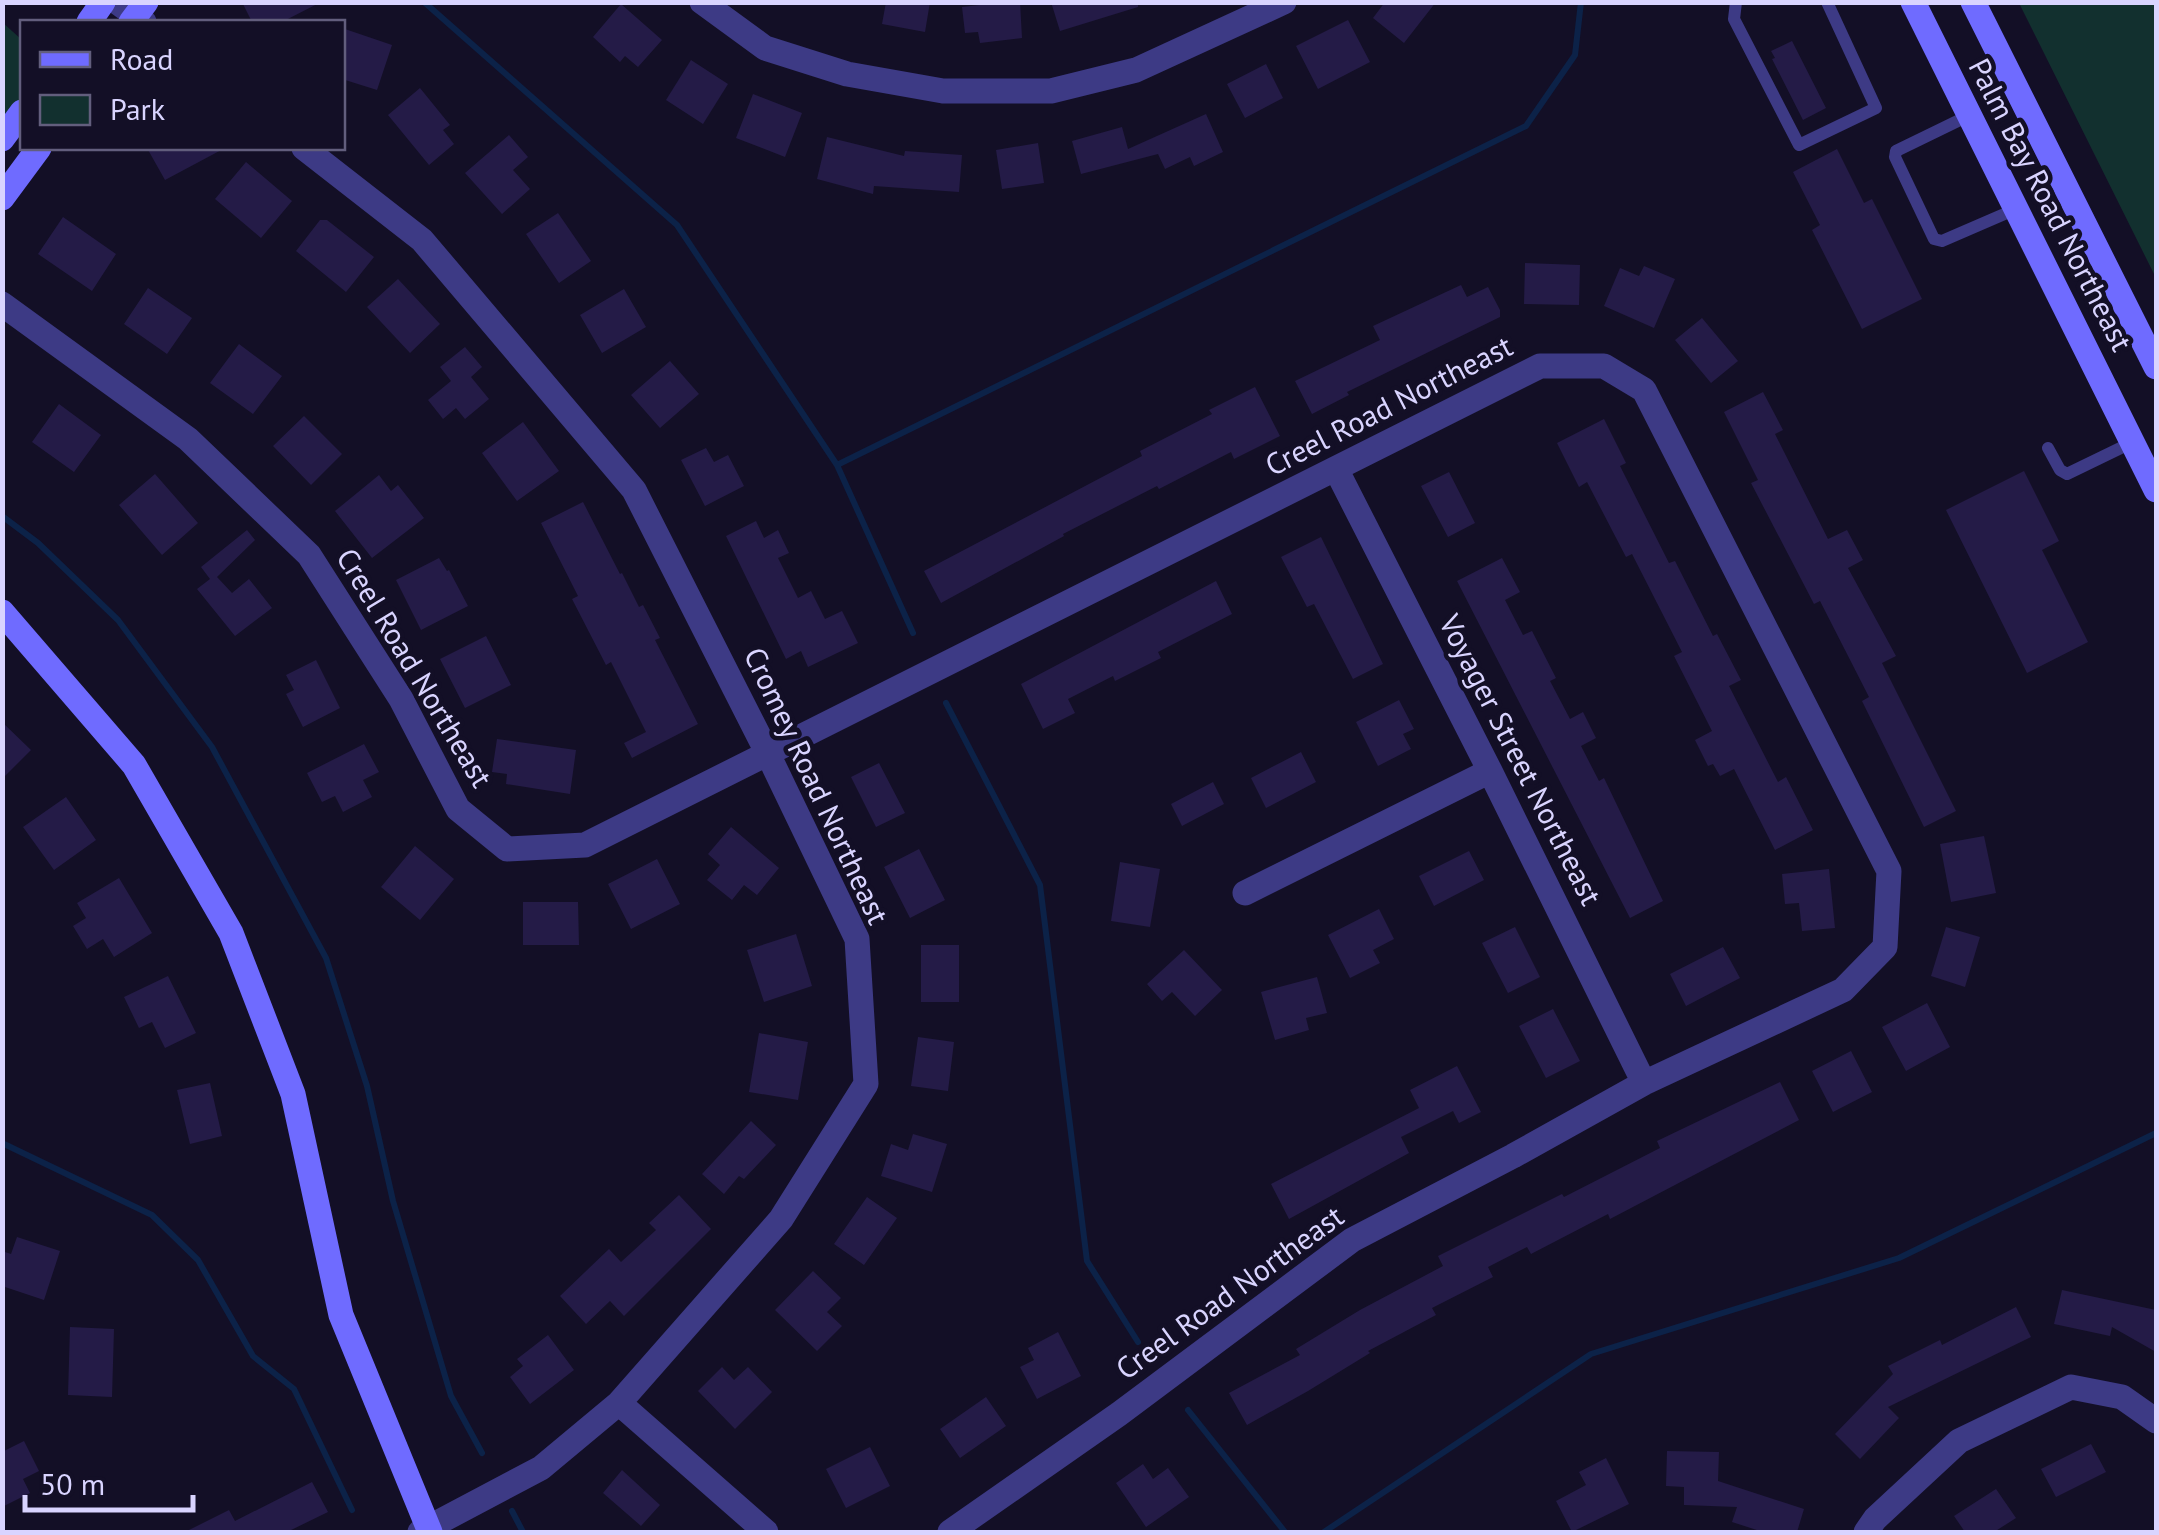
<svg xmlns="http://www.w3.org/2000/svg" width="2159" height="1535" viewBox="0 0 2159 1535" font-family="'PT Sans',sans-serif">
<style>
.green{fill:#12302f}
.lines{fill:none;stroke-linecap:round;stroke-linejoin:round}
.stream{stroke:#0c2248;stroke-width:6}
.building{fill:#241b47}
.lane{stroke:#3d3a85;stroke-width:12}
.street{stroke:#3d3a85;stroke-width:25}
.secondary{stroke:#6f6bff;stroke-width:25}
.labels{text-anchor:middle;stroke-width:9;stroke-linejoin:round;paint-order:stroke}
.street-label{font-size:30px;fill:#d9d4ff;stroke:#130f26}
</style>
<rect width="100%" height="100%" fill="#130f26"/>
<path class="green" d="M2019 3H2156V278Z
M2 22 22 40V106L2 129Z"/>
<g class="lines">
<path class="stream" d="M424 2 677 225 837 465 913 633
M837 465 1526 126 1575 55 1581 2
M2 516 38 543 118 620 212 747 326 958 367 1086 393 1201 451 1396 482 1453
M946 703 1040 885 1087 1261 1138 1342
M2 1143 152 1215 198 1260 253 1356 294 1389 352 1510
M1188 1410 1285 1532
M512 1511 523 1532
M1324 1532 1591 1354 1899 1258 2156 1133"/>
</g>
<path class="building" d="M242 2H321L282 22H252Z
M886 2H930L925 32 882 24Z
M1006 2H1020L1022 38 980 43 978 32 965 33 962 7Z
M1051 2H1138V7L1060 31Z
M1385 2H1436L1404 43 1373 18Z
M621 4 662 40 638 67 625 56 620 62 593 37Z
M1348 20 1370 62 1318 89 1296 46Z
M342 28 392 45 377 90 342 79Z
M1792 41 1826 108 1803 120 1772 59 1775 58 1771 51Z
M691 60 728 84 703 124 666 100Z
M1266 64 1283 98 1245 118 1227 84Z
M420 88 450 125 443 130 454 144 429 165 388 115Z
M753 94 802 113 785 157 736 138Z
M1206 114 1223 152 1194 166 1190 157 1165 169 1158 154 1081 174 1072 141 1122 127 1128 149Z
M509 135 528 157 513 170 530 189 502 214 465 173Z
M827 137 904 156 905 151 962 155 959 192 874 186 873 194 817 179Z
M1038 143 1044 183 1002 189 996 150Z
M147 148H225L165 180Z
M1837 149 1864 203 1872 199 1922 299 1862 329 1812 230 1820 225 1793 172Z
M246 162 292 201 261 238 215 199Z
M558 213 591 261 559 283 526 234Z
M63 217 116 254 92 291 38 254Z
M320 220H327L374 257 346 292 296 251Z
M1525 263 1580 265 1579 305 1524 304Z
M1644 266 1675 279 1654 328 1604 306 1620 268 1639 276Z
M398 279 440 324 410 353 367 307Z
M1461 285 1467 297 1488 287 1500 310V317L1347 392 1349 395 1312 414 1295 381 1380 340 1373 326Z
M148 288 192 318 167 354 124 324Z
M624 289 646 327 602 353 580 315Z
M1702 318 1738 361 1711 383 1675 340Z
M239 344 282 376 253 414 210 383Z
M465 347 482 367 471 377 489 399 465 419 456 408 443 419 428 400 451 381 440 367Z
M670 361 699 394 660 428 631 395Z
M1255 387 1280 436 1234 459 1231 452 1159 489 1157 486 1063 534 1064 536 941 603 924 571 1142 456 1140 451 1212 414 1209 410Z
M1763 392 1783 430 1775 434 1828 539 1847 530 1863 560 1848 568 1896 656 1882 663 1956 811 1924 827 1862 701 1869 697 1820 601 1814 604 1751 483 1758 480 1724 412Z
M59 404 101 435 74 472 32 442Z
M304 416 342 454 311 485 273 446Z
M1604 419 1626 463 1620 466 1669 563 1675 561 1713 636 1717 634 1741 680 1729 686 1778 782 1786 777 1813 830 1775 850 1734 769 1720 776 1713 764 1708 766 1695 740 1712 731 1674 656 1682 652 1632 554 1626 557 1587 482 1579 487 1557 443Z
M523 422 559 471 517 501 482 453Z
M706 448 714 462 728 455 744 486 705 506 681 460Z
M2024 471 2059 541 2042 550 2088 642 2027 673 1946 510Z
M1449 472 1475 523 1448 537 1421 486Z
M155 474 198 523 162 555 119 505Z
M379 475 391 491 398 485 424 518 372 558 335 511Z
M583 502 620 574 622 573 639 607 643 605 660 638 655 640 698 724 632 758 624 743 646 732 611 662 606 665 572 599 578 596 541 523Z
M756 521 764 538 778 530 789 553 778 558 798 598 811 591 825 619 842 611 858 643 808 667 801 651 786 659 726 536Z
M247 530 255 540 217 577 232 593 249 579 272 608 235 636 197 589 210 579 201 567Z
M1321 537 1383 664 1353 679 1314 604 1307 607 1281 557Z
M439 558 447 571 449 570 468 606 421 630 396 580Z
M1502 558 1520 592 1505 600 1523 635 1532 631 1556 678 1550 681 1570 719 1583 712 1596 738 1581 746 1599 781 1604 778 1663 901 1630 918 1457 581Z
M1216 581 1232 614 1158 652 1161 658 1115 681 1113 676 1068 699 1075 713 1043 729 1021 684Z
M486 636 511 685 465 708 440 659Z
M316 660 340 708 303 727 286 694 294 690 286 675Z
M1399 700 1414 729 1403 734 1411 749 1378 766 1356 722Z
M2 722 31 750 2 779Z
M497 739 576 750 570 794 506 784 507 774 492 772Z
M364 744 379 772 363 780 372 797 343 812 335 796 322 802 307 773Z
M1301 752 1316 782 1266 808 1251 778Z
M879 763 905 813 876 827 851 777Z
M1213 782 1224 804 1182 826 1171 804Z
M66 797 96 840 54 870 23 827Z
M731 827 779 868 757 895 744 885 732 900 707 880 720 865 708 854Z
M1984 836 1996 893 1951 902 1940 844Z
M415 846 454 879 420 920 381 887Z
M919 849 945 900 910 918 884 867Z
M1469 851 1484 880 1434 906 1419 876Z
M657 859 680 904 631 929 608 884Z
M1120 862 1160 869 1150 927 1111 921Z
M1829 869 1835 928 1802 931 1799 903 1785 904 1782 874Z
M119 878 152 933 114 957 103 939 87 949 73 926 86 918 77 903Z
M523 902H578L579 945H523Z
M1379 909 1394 939 1373 950 1380 963 1350 978 1328 935Z
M1515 927 1540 977 1508 993 1482 943Z
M1946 927 1980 937 1965 987 1931 976Z
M796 934 812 986 764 1002 747 950Z
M921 945H959V1002H921Z
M1723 947 1740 978 1686 1006 1670 974Z
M1184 950 1222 990 1195 1016 1172 992 1162 1001 1147 984Z
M168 976 196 1033 165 1048 152 1022 139 1028 124 997Z
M1317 977 1327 1013 1306 1018 1309 1030 1275 1040 1261 992Z
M1927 1003 1950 1047 1906 1071 1882 1027Z
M1553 1009 1580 1061 1546 1078 1519 1026Z
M759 1033 808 1042 798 1100 749 1092Z
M918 1037 954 1042 948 1091 911 1086Z
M1851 1051 1872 1092 1833 1112 1812 1071Z
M1457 1066 1481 1112 1459 1123 1453 1111 1401 1137 1409 1153 1289 1219 1271 1184 1419 1108 1410 1090Z
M1780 1082 1799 1120 1610 1219 1608 1214 1531 1254 1527 1247 1488 1267 1493 1277 1432 1308 1436 1315 1368 1351 1370 1353 1308 1391 1247 1425 1229 1393 1300 1355 1296 1349 1360 1310 1443 1266 1438 1256 1562 1194 1564 1197 1660 1148 1657 1141Z
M210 1083 222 1136 190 1144 177 1090Z
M751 1121 776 1145 744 1179 739 1176 724 1194 702 1174Z
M913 1134 947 1144 932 1192 881 1176 891 1144 908 1150Z
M679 1195 711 1229 624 1316 610 1301 586 1324 560 1296 609 1249 621 1262 656 1230 649 1223Z
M867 1197 897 1218 864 1265 834 1244Z
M17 1237 60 1251 44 1300 2 1286V1251L11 1254Z
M813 1271 841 1298 827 1312 842 1326 817 1351 775 1310Z
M2062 1290 2156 1310V1352L2112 1327 2110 1336 2054 1324Z
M2016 1307 2031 1337 1888 1407 1899 1418 1860 1459 1835 1434 1893 1374 1888 1366 1940 1340 1942 1345Z
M70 1327 114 1329 112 1397 68 1395Z
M1058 1332 1081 1376 1037 1399 1020 1367 1034 1360 1028 1348Z
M548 1335 574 1370 530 1404 510 1377 523 1366 517 1359Z
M722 1367 734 1380 748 1367 772 1392 735 1429 698 1391Z
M986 1397 1006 1426 960 1458 940 1429Z
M24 1441 39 1471 23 1479 30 1493 2 1507V1452Z
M2091 1444 2106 1472 2056 1497 2041 1469Z
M870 1447 890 1486 846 1508 826 1469Z
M1667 1451 1719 1452 1718 1481 1804 1509 1797 1532H1763L1732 1522 1737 1507 1684 1505V1487L1666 1486Z
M1606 1458 1629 1504 1572 1532 1556 1501 1586 1485 1579 1472Z
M1143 1464 1153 1479 1168 1468 1189 1497 1146 1527 1116 1483Z
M622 1470 660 1505 641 1526 603 1493Z
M312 1482 328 1512 287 1532H185L229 1510 235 1521Z
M1996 1489 2016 1518 1994 1532H1965L1954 1516Z"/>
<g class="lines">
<path class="lane" d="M1736 2 1734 19 1799 145 1876 108 1827 2
M1970 115 1896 151 1895 157 1934 239 1942 241 2016 209
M2048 448 2060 470 2067 474 2133 442"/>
<path class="street" d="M117 2 144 22
M702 2 765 48 847 74 943 91H1051L1136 70 1284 2
M304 148 422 240 634 490 767 752 857 939 866 1084 781 1219 619 1403 541 1468 420 1532
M2 304 188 439 309 555 401 699 458 809 507 849 585 845 1540 366H1604L1644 390 1889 871 1885 947 1843 990 1644 1083 1513 1156 1352 1240 1119 1414 950 1532
M1336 469 1490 771 1644 1083
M1245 893 1490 771
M619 1403 766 1532
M1866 1532 1875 1519 1959 1441 2071 1387 2122 1397 2156 1421"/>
<path class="secondary" d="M1913 2 2156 490
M1973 2 2156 367
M89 22 103 2
M131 22 146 2
M2 139 22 112
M2 198 39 148
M2 612 134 765 231 933 293 1094 341 1315 430 1532"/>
</g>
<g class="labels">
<g class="street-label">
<text transform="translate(2050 205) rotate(63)" y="10">Palm Bay Road Northeast</text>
<text transform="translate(1389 406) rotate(-27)" y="10">Creel Road Northeast</text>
<text transform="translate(414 668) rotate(59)" y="10">Creel Road Northeast</text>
<text transform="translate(1520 760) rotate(63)" y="10">Voyager Street Northeast</text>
<text transform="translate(816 786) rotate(65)" y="10">Cromey Road Northeast</text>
<text transform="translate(1230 1293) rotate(-36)" y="10">Creel Road Northeast</text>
</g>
</g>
<rect width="2159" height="1535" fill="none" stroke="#d9d4ff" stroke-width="10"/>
<rect x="20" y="20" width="325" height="130" fill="#130f26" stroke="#625e7d" stroke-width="2.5"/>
<rect x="40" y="52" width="50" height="15" fill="#6f6bff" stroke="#625e7d" stroke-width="2.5"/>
<text x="110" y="70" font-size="30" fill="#d9d4ff">Road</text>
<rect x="40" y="95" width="50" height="30" fill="#12302f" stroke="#625e7d" stroke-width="2.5"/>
<text x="110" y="120" font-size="30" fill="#d9d4ff">Park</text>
<path d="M25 1495v15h168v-15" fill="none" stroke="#d9d4ff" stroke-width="5"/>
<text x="40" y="1495" font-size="30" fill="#d9d4ff" stroke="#130f26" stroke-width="8" paint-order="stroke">50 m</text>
</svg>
